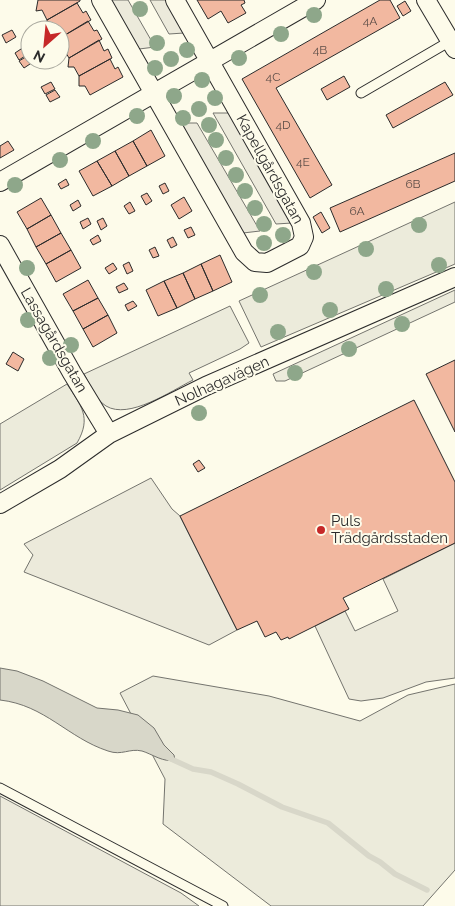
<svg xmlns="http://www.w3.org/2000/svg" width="455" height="906" viewBox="0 0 455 906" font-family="Raleway,sans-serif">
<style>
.green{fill:#ecebdb;stroke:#74746e}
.parking{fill:#eceadb;stroke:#74746e}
.water{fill:#d8d7c9;stroke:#74746e}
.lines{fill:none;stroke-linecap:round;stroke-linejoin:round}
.stream{stroke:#d8d7c9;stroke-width:5.5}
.building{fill:#f2b8a0;stroke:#2b2b2b}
.service-casing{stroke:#2b2b2b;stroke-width:11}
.minor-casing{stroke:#2b2b2b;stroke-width:20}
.service{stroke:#fdfbea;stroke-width:9}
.minor{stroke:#fdfbea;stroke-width:18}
.tree{fill:#8ea78a}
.poi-dot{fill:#c62828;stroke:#fdfbea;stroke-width:2}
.labels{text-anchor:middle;stroke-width:4;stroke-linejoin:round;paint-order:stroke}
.number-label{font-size:12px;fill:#5d4e48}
.street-label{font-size:15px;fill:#2b2b2b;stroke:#fdfbea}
.poi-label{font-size:15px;fill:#2b2b2b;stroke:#fdfbea;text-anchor:start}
</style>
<rect width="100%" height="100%" fill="#fdfbea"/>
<path class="green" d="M455 202V264L261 347 239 301Z
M455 290V302L285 381H276L273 374Z
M230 306 249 343 240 349 189 373 193 380C171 391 129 420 106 406 95 399 90 385 84 374Z
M67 384C81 406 92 417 77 443L0 490V424Z
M153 676 269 696 360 721 408 695 455 684V870L423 906H271L163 824 165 779 120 693Z"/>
<path class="parking" d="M111 0H128L155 47 139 49Z
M150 0H166L184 33 169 34Z
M213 113H230L292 223 276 224Z
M181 123H197L260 231 243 233Z
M151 478 172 509 180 516 237 630 209 645 24 572 33 555 24 544Z
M455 543V678L426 682 383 698 361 701 349 699 315 626 345 611 355 631 398 611 383 579Z
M0 796 181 893 199 906H0Z"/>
<path class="water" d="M0 668 17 671 43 681 97 708 118 710 138 715 154 728 164 745 174 755 175 760C164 763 152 754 142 751 129 748 122 756 108 751 68 738 45 705 0 700Z"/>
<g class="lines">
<path class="stream" d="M169 758 193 769 211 772 238 784 282 807 328 823 369 856 380 862 395 874 427 890"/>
</g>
<path class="building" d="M80 0V1L47 20 42 10 36 11 38 0Z
M197 0H244L245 3 241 5 246 13 228 23 221 11 208 19Z
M380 0H390L400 18 276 88 332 185 310 198 242 79Z
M405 1 411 11 403 16 397 6Z
M77 3 83 13 86 11 91 20 60 38V30L47 29V20Z
M88 21 94 31 97 30 102 39 69 58 63 48H60V38Z
M12 30 16 37 6 43 2 35Z
M99 40 104 51 108 49 112 58 79 76 74 67H68L69 58Z
M24 47 28 54 19 60 15 53Z
M29 55 30 60 33 62 24 68 19 61Z
M110 59 115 69 118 67 123 77 90 95 85 86H79V76Z
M344 76 350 87 327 100 321 89Z
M51 82 55 89 45 94 41 87Z
M445 82 453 95 393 128 386 115Z
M55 90 60 97 50 102 46 95Z
M151 130 165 156 147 166 133 141Z
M8 141 14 150 0 158V146Z
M133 141 147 166 129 176 115 151Z
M115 151 129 176 112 186 97 161Z
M455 153V181L340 232 330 208Z
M97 161 112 186 93 196 79 171Z
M66 179 69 185 61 189 58 184Z
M165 183 169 191 163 194 159 186Z
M147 193 152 201 146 205 141 196Z
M184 197 192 211 179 219 171 205Z
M41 198 51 215 27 229 17 212Z
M78 200 81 206 73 211 70 205Z
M130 202 135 211 129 214 124 206Z
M321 212 330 228 322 233 313 217Z
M51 215 61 233 36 247 27 229Z
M88 218 91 224 83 229 80 222Z
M103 218 107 226 101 230 97 221Z
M191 227 195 235 188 238 184 230Z
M61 233 71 250 46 264 36 247Z
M98 235 101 241 93 245 90 240Z
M173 237 177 245 171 248 167 240Z
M155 247 159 256 153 258 149 250Z
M71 250 81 268 56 282 46 264Z
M220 255 232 282 213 291 201 264Z
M129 262 133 271 127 274 123 265Z
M113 263 117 269 109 274 105 268Z
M201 264 213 291 195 299 183 273Z
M183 273 195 299 177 308 164 281Z
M88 280 98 298 73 311 63 294Z
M164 281 177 308 158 316 146 290Z
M124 283 128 289 119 293 116 287Z
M98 298 108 315 83 329 73 311Z
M133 301 137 306 128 311 125 305Z
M108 315 117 333 93 347 83 329Z
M13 352 24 359 18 371 6 364Z
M455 360V432L426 374Z
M414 400 455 482V543L343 598 349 609 289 639 288 637 281 640 276 632 265 637 257 621 237 630 180 516Z
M199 460 205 468 198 472 193 464Z"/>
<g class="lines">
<defs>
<path id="service" d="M361 93 452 40
M0 788 223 906"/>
<path id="minor" d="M101 0 244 252 255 262 267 263 300 246 304 237 301 223 175 0
M426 0 455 49
M0 182 316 0
M0 245 72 373 109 434
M0 504 60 469 109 434 206 386 455 277"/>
</defs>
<use href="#service" class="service-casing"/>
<use href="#minor" class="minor-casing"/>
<use href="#service" class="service"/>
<use href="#minor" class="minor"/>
</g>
<g class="tree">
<circle cx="140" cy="9" r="8"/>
<circle cx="314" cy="15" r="8"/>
<circle cx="281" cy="34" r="8"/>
<circle cx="157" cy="43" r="8"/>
<circle cx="187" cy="50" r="8"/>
<circle cx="239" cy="58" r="8"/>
<circle cx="171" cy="59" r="8"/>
<circle cx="155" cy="68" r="8"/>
<circle cx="202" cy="80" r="8"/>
<circle cx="174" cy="96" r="8"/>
<circle cx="215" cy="98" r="8"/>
<circle cx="199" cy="109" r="8"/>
<circle cx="137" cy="116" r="8"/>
<circle cx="183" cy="118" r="8"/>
<circle cx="209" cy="125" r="8"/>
<circle cx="216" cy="140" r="8"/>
<circle cx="93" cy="141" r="8"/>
<circle cx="226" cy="158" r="8"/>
<circle cx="60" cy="160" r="8"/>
<circle cx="236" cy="175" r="8"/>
<circle cx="15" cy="185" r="8"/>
<circle cx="245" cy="191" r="8"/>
<circle cx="255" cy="208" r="8"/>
<circle cx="264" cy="224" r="8"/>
<circle cx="419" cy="225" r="8"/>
<circle cx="283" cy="235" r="8"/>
<circle cx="264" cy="243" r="8"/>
<circle cx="366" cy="249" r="8"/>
<circle cx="439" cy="265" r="8"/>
<circle cx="27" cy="268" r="8"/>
<circle cx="314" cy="272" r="8"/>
<circle cx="386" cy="289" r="8"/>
<circle cx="260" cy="295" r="8"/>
<circle cx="330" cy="310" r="8"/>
<circle cx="28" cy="320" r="8"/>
<circle cx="402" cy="324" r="8"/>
<circle cx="278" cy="332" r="8"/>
<circle cx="71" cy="345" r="8"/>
<circle cx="349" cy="349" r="8"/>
<circle cx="50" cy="358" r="8"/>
<circle cx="295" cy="373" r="8"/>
<circle cx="199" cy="413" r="8"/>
</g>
<circle class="poi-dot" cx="321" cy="530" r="5"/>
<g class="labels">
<g class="number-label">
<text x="370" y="25">4A</text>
<text x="320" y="54">4B</text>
<text x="273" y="81">4C</text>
<text x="283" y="129">4D</text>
<text x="303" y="166">4E</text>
<text x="413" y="188">6B</text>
<text x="357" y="215">6A</text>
</g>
<g class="street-label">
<text transform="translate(270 169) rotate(61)" y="5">Kapellgårdsgatan</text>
<text transform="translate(54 340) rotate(60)" y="5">Lassagårdsgatan</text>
<text transform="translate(222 381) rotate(-24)" y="5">Nolhagavägen</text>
</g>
<g class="poi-label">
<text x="331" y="526">Puls<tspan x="331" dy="17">Trädgårdsstaden</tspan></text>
</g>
</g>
<g transform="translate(45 45) rotate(207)"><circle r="24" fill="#fdfbea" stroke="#a9a89e"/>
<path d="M0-4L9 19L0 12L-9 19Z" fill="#c62828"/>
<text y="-8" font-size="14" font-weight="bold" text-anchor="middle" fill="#2b2b2b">N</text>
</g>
</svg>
